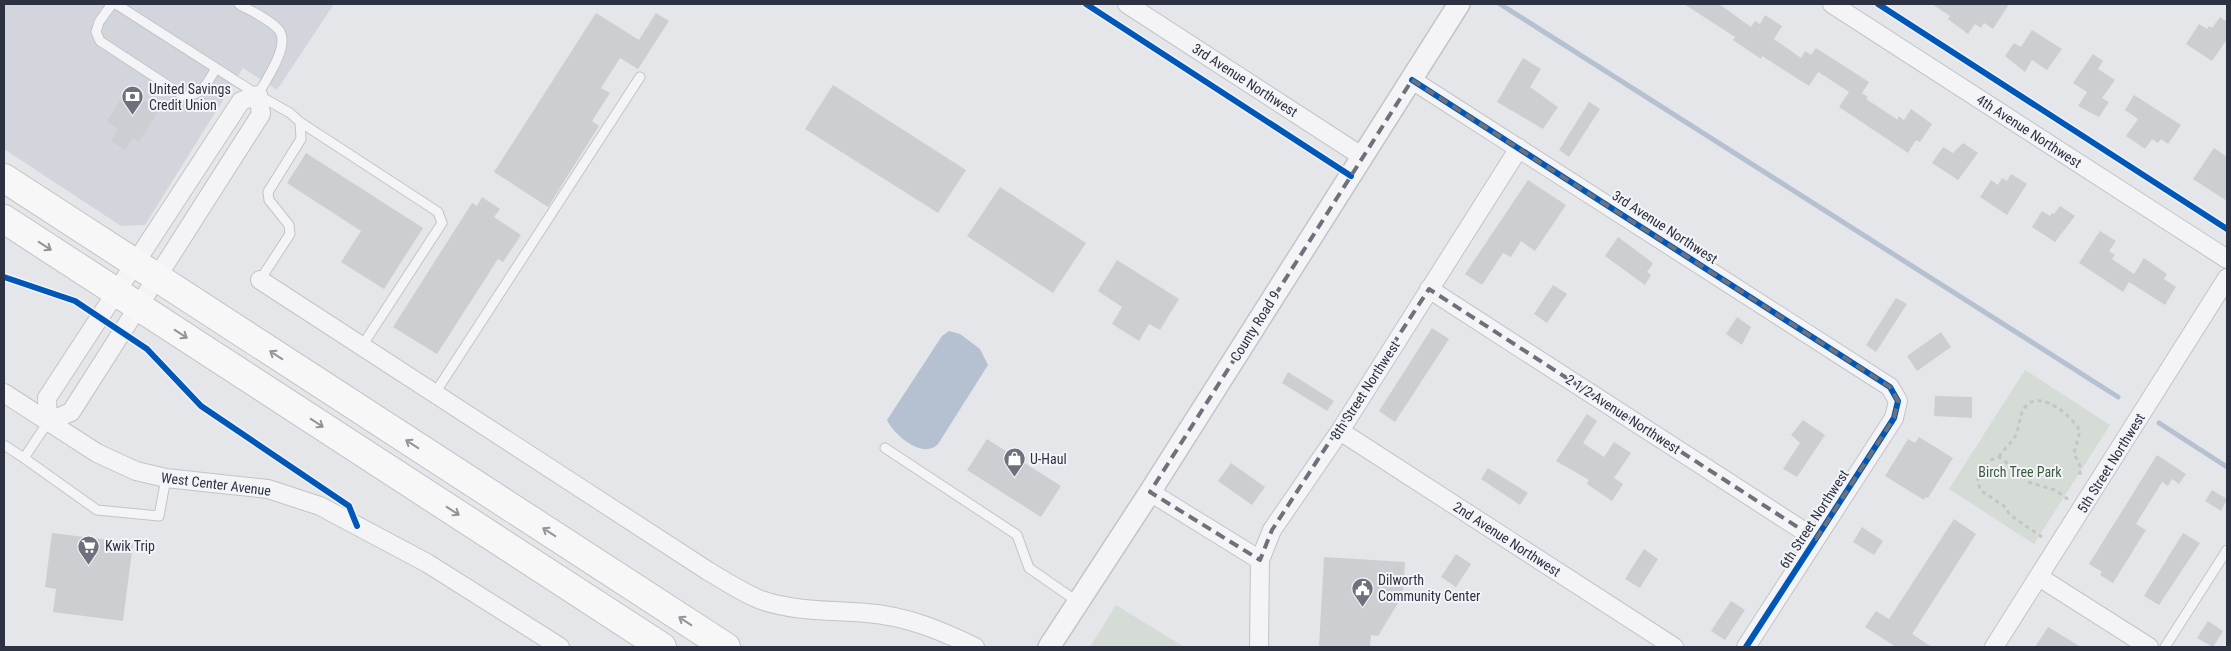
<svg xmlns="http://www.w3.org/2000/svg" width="2231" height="651" viewBox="0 0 2231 651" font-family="'Roboto Condensed',sans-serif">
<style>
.built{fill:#d3d5dc}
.green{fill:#d4dcd5}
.water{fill:#b5c0d1}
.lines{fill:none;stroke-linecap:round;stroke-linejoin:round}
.stream{stroke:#b5c0d1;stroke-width:5}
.building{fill:#cdced1}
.service-casing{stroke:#c2c4c7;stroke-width:11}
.minor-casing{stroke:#c2c4c7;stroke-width:20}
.tertiary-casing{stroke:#c2c4c7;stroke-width:24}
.primary-casing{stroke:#c1c3c6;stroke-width:30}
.path{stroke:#c4c4c9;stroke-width:3;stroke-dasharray:4 4;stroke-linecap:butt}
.service{stroke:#f4f4f6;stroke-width:9}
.minor{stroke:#f4f4f6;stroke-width:18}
.tertiary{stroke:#f4f4f6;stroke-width:21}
.primary{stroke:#f7f7f8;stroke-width:28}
.cycleway-casing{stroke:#f3f4f8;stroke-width:9}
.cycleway{stroke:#0057b8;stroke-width:6}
.oneway{stroke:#92949c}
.marked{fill:none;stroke:#6c717c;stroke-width:4;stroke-dasharray:10 6;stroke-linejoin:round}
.labels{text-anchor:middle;stroke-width:4;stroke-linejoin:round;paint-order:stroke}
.street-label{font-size:14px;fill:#2c3241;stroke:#f3f4f8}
.poi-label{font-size:14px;fill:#2c3241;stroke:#f3f4f8;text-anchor:start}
.park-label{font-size:14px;fill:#3d5c3a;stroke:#f3f4f8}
</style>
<rect width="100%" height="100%" fill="#e4e6e9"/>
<path class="built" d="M4 4H334L277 90 243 68 145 225 121 226 4 149Z"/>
<path class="green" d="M2025 370 2110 425 2034 544 1949 489Z
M1116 605 1184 647H1090Z"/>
<path class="water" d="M949 331 960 334 980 349 988 365 938 444C923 460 894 435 887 420L942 336Z"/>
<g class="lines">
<path class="stream" d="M1500 4 2118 397
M2159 423 2227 467"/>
</g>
<path class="building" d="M1684 4H1719L1751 27 1755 21 1760 24 1765 15 1782 26 1774 39 1801 58 1805 51 1811 55 1816 48 1869 82 1862 93 1868 97 1866 99 1898 120V116L1904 120 1911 109 1932 124 1920 142 1916 140 1908 153 1839 107 1849 92 1823 75 1818 72 1809 86 1762 56 1761 59 1733 40 1735 37Z
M1932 4H2009L1993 29 1984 23 1981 28 1975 24 1968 34 1948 19 1950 16Z
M596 13 639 40 656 13 669 21 638 69 620 58 601 88 610 93 592 121 599 126 548 207 494 172Z
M2220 17 2227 22V39L2212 61 2186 44 2199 24 2207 29 2209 26 2212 28Z
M2032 30 2062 49 2047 70 2032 60 2025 72 2005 56 2014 43 2021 47Z
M2093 54 2103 61 2098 69 2115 80 2102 98 2109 102 2099 117 2078 106 2087 92 2073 83Z
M1523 58 1541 69 1530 87 1558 107 1543 129 1497 102Z
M833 85 966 170 938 213 805 129Z
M127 89 159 110 139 142 133 138 125 150 111 141 118 129 107 121Z
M2134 95 2181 125 2168 144 2161 139 2158 143 2152 139 2145 149 2126 136 2138 119 2125 110Z
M1589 102 1600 109 1569 157 1559 150Z
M1963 143 1978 153 1958 180 1932 163 1943 147 1953 153Z
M2214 148 2227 157V201L2193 179Z
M306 153 423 228 384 289 341 262 361 231 287 183Z
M2011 174 2027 184 2007 215 1980 197 1991 180 1998 185 2002 178 2007 181Z
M1528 180 1566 205 1535 251 1521 241 1511 257 1503 253 1482 285 1465 274Z
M1000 187 1086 243 1053 293 967 236Z
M482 197 500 209 494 217 521 235 503 262 498 259 437 354 393 327 472 203 477 206Z
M2060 206 2075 216 2055 242 2032 227 2042 211 2050 216 2052 213 2054 214Z
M2100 231 2116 241 2109 251 2115 255 2112 259 2134 274 2144 258 2167 274 2164 279 2176 287 2165 305 2129 282 2123 292 2079 263Z
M1618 237 1653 263 1647 272 1651 275 1645 285 1605 256Z
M1117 260 1179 299 1160 330 1149 324 1139 341 1112 324 1122 307 1098 291Z
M1553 285 1567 294 1547 323 1534 314Z
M1896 298 1907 304 1876 352 1866 345Z
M1737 317 1751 327 1742 345 1726 334Z
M1432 328 1449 339 1395 422 1379 411Z
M1941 332 1951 347 1917 371 1907 356Z
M1288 372 1334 401 1327 411 1282 383Z
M1935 396 1972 397V418L1934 416Z
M1587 414 1597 421 1583 443 1604 457 1614 442 1631 453 1614 478 1623 484 1612 501 1587 484 1589 480 1556 461Z
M1803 420 1825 435 1797 477 1783 469 1800 443 1791 435Z
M1919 437 1953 458 1928 498 1926 497 1924 500 1885 476 1908 439 1915 443Z
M987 439 1061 486 1041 517 967 470Z
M2157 455 2186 474 2179 484 2172 479 2168 486 2162 482 2136 524 2146 530 2113 583 2100 575 2102 572 2089 564Z
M1231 463 1265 487 1252 505 1218 481Z
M1488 468 1528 493 1520 505 1481 479Z
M2212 490 2227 499 2221 511 2205 501Z
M1954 519 1976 534 1912 634 1932 647H1896L1865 627 1876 611 1889 619Z
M1862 527 1883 541 1874 555 1853 542Z
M52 533 133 543 123 621 53 612 56 589 45 587Z
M2183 533 2200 543 2159 605 2144 596Z
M1644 549 1658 559 1640 588 1625 579Z
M1456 554 1471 564 1456 587 1441 577Z
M1324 557 1405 562 1403 595 1378 636 1371 635 1370 647H1319Z
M1731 601 1745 610 1725 640 1711 631Z
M2208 621 2223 631 2213 647 2197 638Z
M2048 627 2081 647H2035Z"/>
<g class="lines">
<defs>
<path id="service" d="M112 4 99 22 96 32 100 41 184 96C202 96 208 82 216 68
M116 4 258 95 290 113 300 122 301 139 268 192 269 200 289 225 290 234 260 280
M239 4C251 11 269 19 278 29 292 44 266 79 258 95
M300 122 438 212 442 223 362 346
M435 393 640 77
M4 445 24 458 48 422
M885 448 1017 535 1029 568 1078 602
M24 458 97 510 159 516 166 478
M2165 647 2227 550"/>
<path id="minor" d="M1127 4 1363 157
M1832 4 2227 259
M1412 80 1890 387 1898 401 1894 418 1746 647
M258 95 261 114 71 412 48 422 47 398 241 101Z
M260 280 708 571C725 581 743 593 761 600 795 612 832 610 867 613 906 616 940 630 975 647
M1429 289 1816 539
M4 393 97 453 136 471 166 478 268 489 320 506 427 563 560 647
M1340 431 1674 647
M1150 492 1260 560
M2039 577 2149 647
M1259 647 1260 560 1272 530 1340 431 1519 148
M1994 647 2227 278"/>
<path id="tertiary" d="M1049 647 1150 492 1459 4"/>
<path id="primary" d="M4 178 726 647
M4 219 662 647"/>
</defs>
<use href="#service" class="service-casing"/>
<use href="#minor" class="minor-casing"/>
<use href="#tertiary" class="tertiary-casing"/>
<use href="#primary" class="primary-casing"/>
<path class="path" d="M1999 457C2004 448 2014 442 2017 432 2020 423 2019 414 2026 406 2041 389 2073 417 2080 431L2074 453 2080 466V478
M2042 537 2010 515 2004 506 1980 490 1978 479 1991 460 1999 457 2021 473 2028 482 2055 490 2069 500"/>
<use href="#service" class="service"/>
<use href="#minor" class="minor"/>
<use href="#tertiary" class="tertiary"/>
<use href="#primary" class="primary"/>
<defs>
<path id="cycleway" d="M1086 4 1351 176
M1878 4 2227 229
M1412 80 1890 387 1898 401 1894 418 1746 647
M4 277 75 301 147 349 201 406 349 506 357 526"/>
</defs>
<use href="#cycleway" class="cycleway-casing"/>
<use href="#cycleway" class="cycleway"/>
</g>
<defs><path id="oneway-shaft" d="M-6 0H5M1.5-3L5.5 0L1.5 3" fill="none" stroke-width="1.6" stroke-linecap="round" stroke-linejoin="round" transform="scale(1.25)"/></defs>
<g class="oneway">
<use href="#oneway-shaft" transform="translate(45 246) rotate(33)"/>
<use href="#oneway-shaft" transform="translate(181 334) rotate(33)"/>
<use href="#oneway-shaft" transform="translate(276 355) rotate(-147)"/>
<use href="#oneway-shaft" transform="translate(317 423) rotate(33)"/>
<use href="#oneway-shaft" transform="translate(412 444) rotate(-147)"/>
<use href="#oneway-shaft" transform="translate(453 511) rotate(33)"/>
<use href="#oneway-shaft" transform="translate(549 532) rotate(-147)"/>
<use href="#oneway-shaft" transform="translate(685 621) rotate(-147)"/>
</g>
<path class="marked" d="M1412 80 1890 387 1898 401 1894 418 1816 539 1429 289 1272 530 1260 560 1150 492Z"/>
<defs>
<symbol id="bank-pin" viewBox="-11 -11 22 30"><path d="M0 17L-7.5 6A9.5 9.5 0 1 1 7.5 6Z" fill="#6c717c" stroke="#f3f4f8"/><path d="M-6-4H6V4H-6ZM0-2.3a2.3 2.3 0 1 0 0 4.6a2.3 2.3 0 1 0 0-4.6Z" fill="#fff"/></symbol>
<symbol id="shop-pin" viewBox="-11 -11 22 30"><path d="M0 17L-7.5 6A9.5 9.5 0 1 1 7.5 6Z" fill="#6c717c" stroke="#f3f4f8"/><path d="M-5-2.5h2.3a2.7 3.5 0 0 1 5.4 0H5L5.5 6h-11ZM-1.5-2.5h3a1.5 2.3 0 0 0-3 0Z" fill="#fff"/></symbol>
<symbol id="supermarket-pin" viewBox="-11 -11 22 30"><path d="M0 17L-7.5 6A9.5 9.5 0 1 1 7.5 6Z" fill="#6c717c" stroke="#f3f4f8"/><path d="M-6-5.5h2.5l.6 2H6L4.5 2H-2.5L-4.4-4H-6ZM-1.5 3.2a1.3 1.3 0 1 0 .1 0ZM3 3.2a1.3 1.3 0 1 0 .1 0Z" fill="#fff"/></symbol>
<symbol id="civic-pin" viewBox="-11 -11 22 30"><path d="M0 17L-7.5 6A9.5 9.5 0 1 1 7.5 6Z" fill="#6c717c" stroke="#f3f4f8"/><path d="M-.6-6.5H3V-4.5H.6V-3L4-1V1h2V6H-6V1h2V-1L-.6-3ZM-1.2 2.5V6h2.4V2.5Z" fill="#fff"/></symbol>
</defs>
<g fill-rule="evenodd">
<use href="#bank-pin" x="120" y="84" width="25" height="34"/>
<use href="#shop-pin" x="1002" y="446" width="25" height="34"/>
<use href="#supermarket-pin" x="76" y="534" width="25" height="34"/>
<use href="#civic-pin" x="1350" y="576" width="25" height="34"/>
</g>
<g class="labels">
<g class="street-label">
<text transform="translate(1245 80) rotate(33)" y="5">3rd Avenue Northwest</text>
<text transform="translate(2029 131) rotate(33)" y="5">4th Avenue Northwest</text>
<text transform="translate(1665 227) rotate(33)" y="5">3rd Avenue Northwest</text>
<text transform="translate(1255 326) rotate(-58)" y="5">County Road 9</text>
<text transform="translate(1365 390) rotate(-57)" y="5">8th Street Northwest</text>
<text transform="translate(1623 414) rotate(33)" y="5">2 1/2 Avenue Northwest</text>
<text transform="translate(2111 463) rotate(-58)" y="5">5th Street Northwest</text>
<text transform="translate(216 484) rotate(7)" y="5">West Center Avenue</text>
<text transform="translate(1814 519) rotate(-57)" y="5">6th Street Northwest</text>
<text transform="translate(1507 539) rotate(33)" y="5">2nd Avenue Northwest</text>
</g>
<g class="poi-label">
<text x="149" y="94">United Savings<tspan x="149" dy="16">Credit Union</tspan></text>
<text x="1030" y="464">U-Haul</text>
<text x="105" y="551">Kwik Trip</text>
<text x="1378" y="585">Dilworth<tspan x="1378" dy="16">Community Center</tspan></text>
</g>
<g class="park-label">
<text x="2020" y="477">Birch Tree Park</text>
</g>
</g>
<rect width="2231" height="651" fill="none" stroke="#2c3241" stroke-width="10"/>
</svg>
